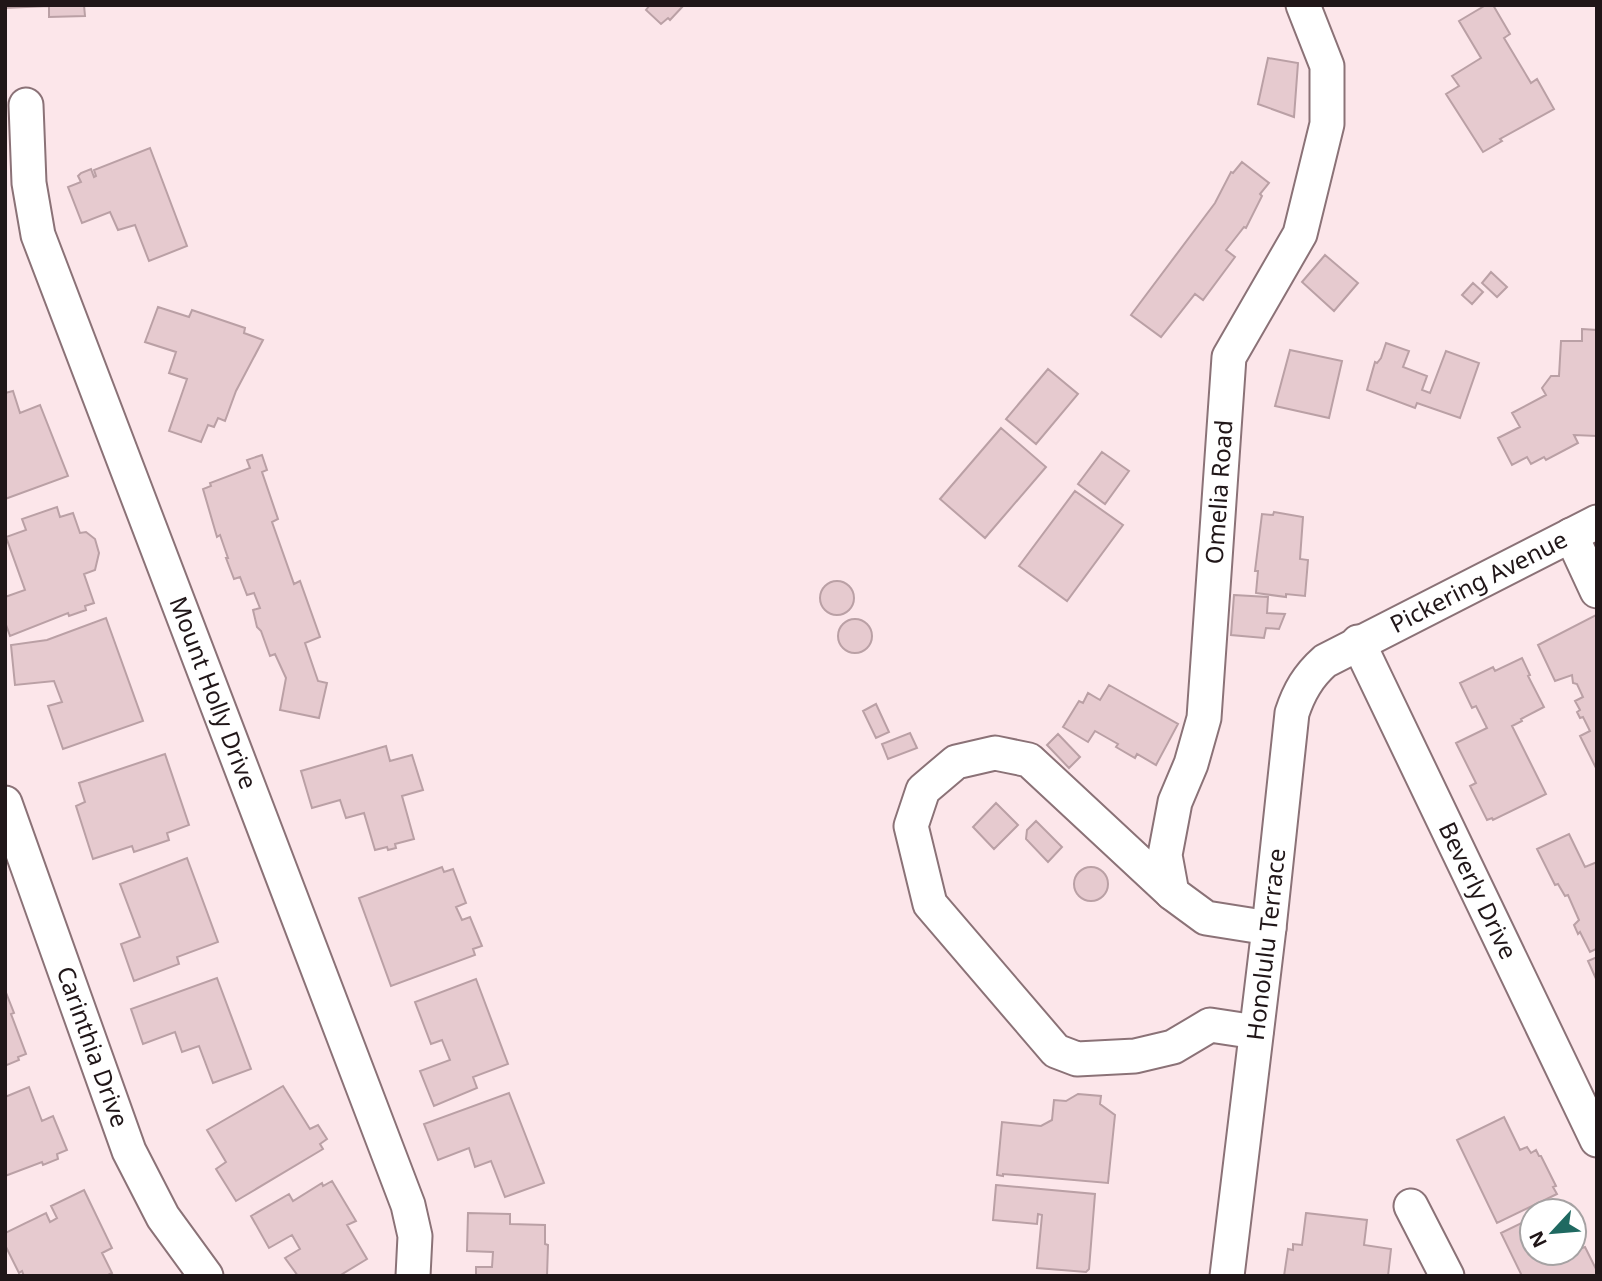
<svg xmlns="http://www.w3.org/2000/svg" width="1602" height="1281" viewBox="0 0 1602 1281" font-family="'Noto Sans',sans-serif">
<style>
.building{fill:#e6cacf;stroke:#baa0a5;stroke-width:2}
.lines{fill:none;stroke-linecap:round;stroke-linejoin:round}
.minor-casing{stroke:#8b7277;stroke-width:37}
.minor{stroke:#fff;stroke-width:33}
.labels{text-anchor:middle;stroke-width:5;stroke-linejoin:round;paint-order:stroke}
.street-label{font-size:24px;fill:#201618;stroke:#fff}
</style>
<rect width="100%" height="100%" fill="#fce6ea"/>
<path class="building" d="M5 5H84L85 16 49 17V6L5 8Z
M684 5 670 20 668 18 661 24 646 10 650 5Z
M1486 5H1493L1510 34 1504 38 1531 83 1537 79 1554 109 1500 139 1502 141 1483 152 1446 94 1459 86 1452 76 1481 58 1459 21Z
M1268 58 1298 63 1294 117 1258 104Z
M150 148 187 246 149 261 135 225 118 230 110 212 82 223 68 187 81 182 78 176 81 173 91 169 94 177 96 176 94 170Z
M1242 162 1269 183 1260 194 1262 196 1246 228 1244 227 1226 250 1235 257 1203 300 1195 294 1161 337 1131 315 1215 203 1231 172 1233 173Z
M1325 255 1358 283 1334 311 1302 282Z
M1491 272 1507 287 1497 297 1482 283Z
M1473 283 1483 292 1472 304 1462 295Z
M158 307 189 317 192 310 245 328 244 333 263 340 236 391 225 421 218 418 214 427 208 425 201 442 169 431 187 379 169 373 176 352 145 342Z
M1582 329 1597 330V436L1574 435 1578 443 1546 460 1544 457 1531 464 1527 457 1512 465 1498 438 1520 427 1512 413 1546 395 1542 388 1551 376H1559L1561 341H1582Z
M1386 343 1409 351 1403 367 1427 376 1422 390 1430 393 1446 351 1479 363 1460 418 1417 403 1415 408 1367 390 1375 362 1377 363 1381 358Z
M1290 350 1342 361 1329 418 1275 406Z
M1048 369 1078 394 1036 444 1006 419Z
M13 391 20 413 40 405 68 476 5 499V393Z
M1001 428 1046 467 985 538 940 499Z
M1102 452 1129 471 1105 504 1078 484Z
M262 455 267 470 262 472 278 519 272 522 294 584 300 581 320 637 305 643 318 681 327 683 319 718 280 710 286 678 275 654 270 656 261 631 257 627 253 610 260 608 254 593 247 595 240 577 234 579 226 558H228L220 535 217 537 203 489 211 486 210 483 250 468 247 460Z
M1075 491 1123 525 1067 601 1019 566Z
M57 507 60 517 73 513 80 533 86 532 95 539 99 553 95 570 84 574 94 603 85 606 86 610 69 616 68 613 10 636 5 622V597L25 590 6 537 26 530 22 519Z
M1274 512 1303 517 1300 559 1308 560 1305 596 1286 594V597L1256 593 1258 571H1255L1262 514 1273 515Z
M820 598a17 17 0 1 1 34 0a17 17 0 1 1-34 0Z
M1234 595 1268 597 1267 613 1285 614 1279 629 1266 628 1264 638 1231 635Z
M1596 615 1597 617V770L1580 736 1590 731 1583 717 1580 718 1577 712 1580 710 1575 701 1583 697 1577 684 1573 683 1572 675 1555 681 1538 645Z
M106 618 143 721 63 749 48 706 62 702 54 681 15 685 11 645 47 640Z
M838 636a17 17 0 1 1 34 0a17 17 0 1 1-34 0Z
M1522 658 1530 675 1528 676 1544 707 1521 719 1522 721 1512 726 1546 794 1493 820 1492 818 1487 820 1470 786 1476 783 1456 743 1487 728 1476 706 1472 708 1460 683 1493 667 1495 671Z
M1109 685 1178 724 1156 765 1137 754 1135 758 1116 747 1118 744 1095 731 1088 742 1063 727 1079 701 1083 703 1088 693 1100 700Z
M876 704 889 732 876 738 863 711Z
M910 733 917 748 888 759 882 744Z
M1058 734 1080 757 1069 768 1047 745Z
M386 746 390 761 412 755 423 790 402 796 414 839 395 844 396 848 388 850 387 847 375 850 364 813 346 818 340 800 312 808 301 771Z
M165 754 189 825 167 833 169 840 134 852 132 846 93 859 76 806 85 802 79 783Z
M996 803 1018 825 994 849 973 827Z
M1036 821 1062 847 1048 862 1026 839 1027 830Z
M1569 834 1585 867 1597 862V946L1596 949 1590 952 1580 932 1578 934 1574 925 1579 920 1568 895 1565 896 1558 884 1555 885 1537 849Z
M187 858 218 942 177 957 179 964 134 981 121 944 140 937 120 884Z
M442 867 444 872 453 869 466 903 456 907 462 920 470 917 482 946 473 949 475 955 391 986 359 898Z
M1074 884a17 17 0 1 1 34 0a17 17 0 1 1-34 0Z
M1597 957V981L1588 961Z
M217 978 251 1069 213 1083 199 1046 182 1052 175 1032 143 1044 131 1009Z
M476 979 508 1064 473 1077 477 1088 434 1106 420 1071 450 1060 442 1040 431 1044 415 1002Z
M5 990 14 1013 11 1014 26 1054 18 1057 19 1060 7 1065 5 1064Z
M283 1086 310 1129 318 1125 327 1139 320 1144 323 1149 236 1201 216 1169 226 1162 207 1130Z
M29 1087 42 1121 53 1116 67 1150 57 1154 58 1159 43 1165 42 1162 5 1176V1097Z
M509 1093 544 1183 505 1197 491 1161 475 1167 469 1148 438 1160 424 1124Z
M1078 1094 1101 1096 1100 1104 1115 1115 1108 1183 1003 1174V1176L997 1175 1002 1122 1041 1126 1052 1120 1054 1100 1066 1101Z
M1504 1117 1520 1150 1527 1147 1531 1153 1536 1150 1539 1156H1541L1556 1186 1553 1187 1557 1194 1497 1223 1457 1140Z
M332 1181 356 1221 347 1225 367 1259 339 1276H298L285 1258 300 1249 292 1235 269 1248 251 1216 289 1194 293 1201 322 1183 323 1186Z
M996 1185 1095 1194 1089 1269 1086 1272 1037 1268 1042 1215 1038 1214 1037 1224 993 1220Z
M84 1190 112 1248 102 1253 112 1273 106 1276H24L22 1271 19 1273 5 1245V1233L46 1213 50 1222 57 1218 51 1206Z
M468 1213 510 1214V1224L545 1225V1244L548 1245 547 1276H476V1267H492L493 1252 467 1251Z
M1306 1213 1367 1220 1364 1245 1391 1249 1388 1276H1284L1288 1249 1293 1250V1244L1302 1245Z
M1532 1218V1253H1574V1243L1578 1241 1582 1248 1585 1247 1597 1271V1276H1522L1501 1233Z"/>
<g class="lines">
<defs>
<g id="minor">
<path id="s1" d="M26 105 29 183 38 235 408 1205 415 1236 413 1276"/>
<path d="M1571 535 1597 591"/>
<path id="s2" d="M1358 642 1597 1140"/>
<path id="s3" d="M5 803 129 1151 163 1217 206 1276"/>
<path d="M1172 893 1029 760 995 753 956 762 923 790 911 826 930 904 1056 1051 1077 1059 1135 1056 1173 1047 1210 1025 1256 1032"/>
<path id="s4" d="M1269 928 1206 918 1172 893 1165 855 1175 802 1191 764 1204 718 1229 357 1300 234 1327 124V66L1303 5"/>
<path d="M1411 1206 1447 1276"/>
<path id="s5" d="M1227 1276 1269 928 1292 713C1299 692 1308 676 1325 661L1597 522"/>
</g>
</defs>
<use href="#minor" class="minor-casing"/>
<use href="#minor" class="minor"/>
</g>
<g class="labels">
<g class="street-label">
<text dy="8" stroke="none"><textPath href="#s4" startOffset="514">Omelia Road</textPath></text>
<text dy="8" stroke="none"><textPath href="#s5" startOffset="802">Pickering Avenue</textPath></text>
<text dy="8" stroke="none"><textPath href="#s1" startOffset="621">Mount Holly Drive</textPath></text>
<text dy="8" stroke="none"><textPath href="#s2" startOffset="276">Beverly Drive</textPath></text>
<text dy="8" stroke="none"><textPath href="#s5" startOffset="334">Honolulu Terrace</textPath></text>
<text dy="8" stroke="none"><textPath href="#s3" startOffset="259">Carinthia Drive</textPath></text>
</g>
</g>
<rect width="1602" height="1281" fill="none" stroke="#201618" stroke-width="14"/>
<g transform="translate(1553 1232) rotate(244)"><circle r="33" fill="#ffffff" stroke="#a6a2a3" stroke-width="2"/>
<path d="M0-5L12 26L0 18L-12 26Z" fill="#1f6961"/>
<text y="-10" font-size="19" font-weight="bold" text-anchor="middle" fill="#201618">N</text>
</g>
</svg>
